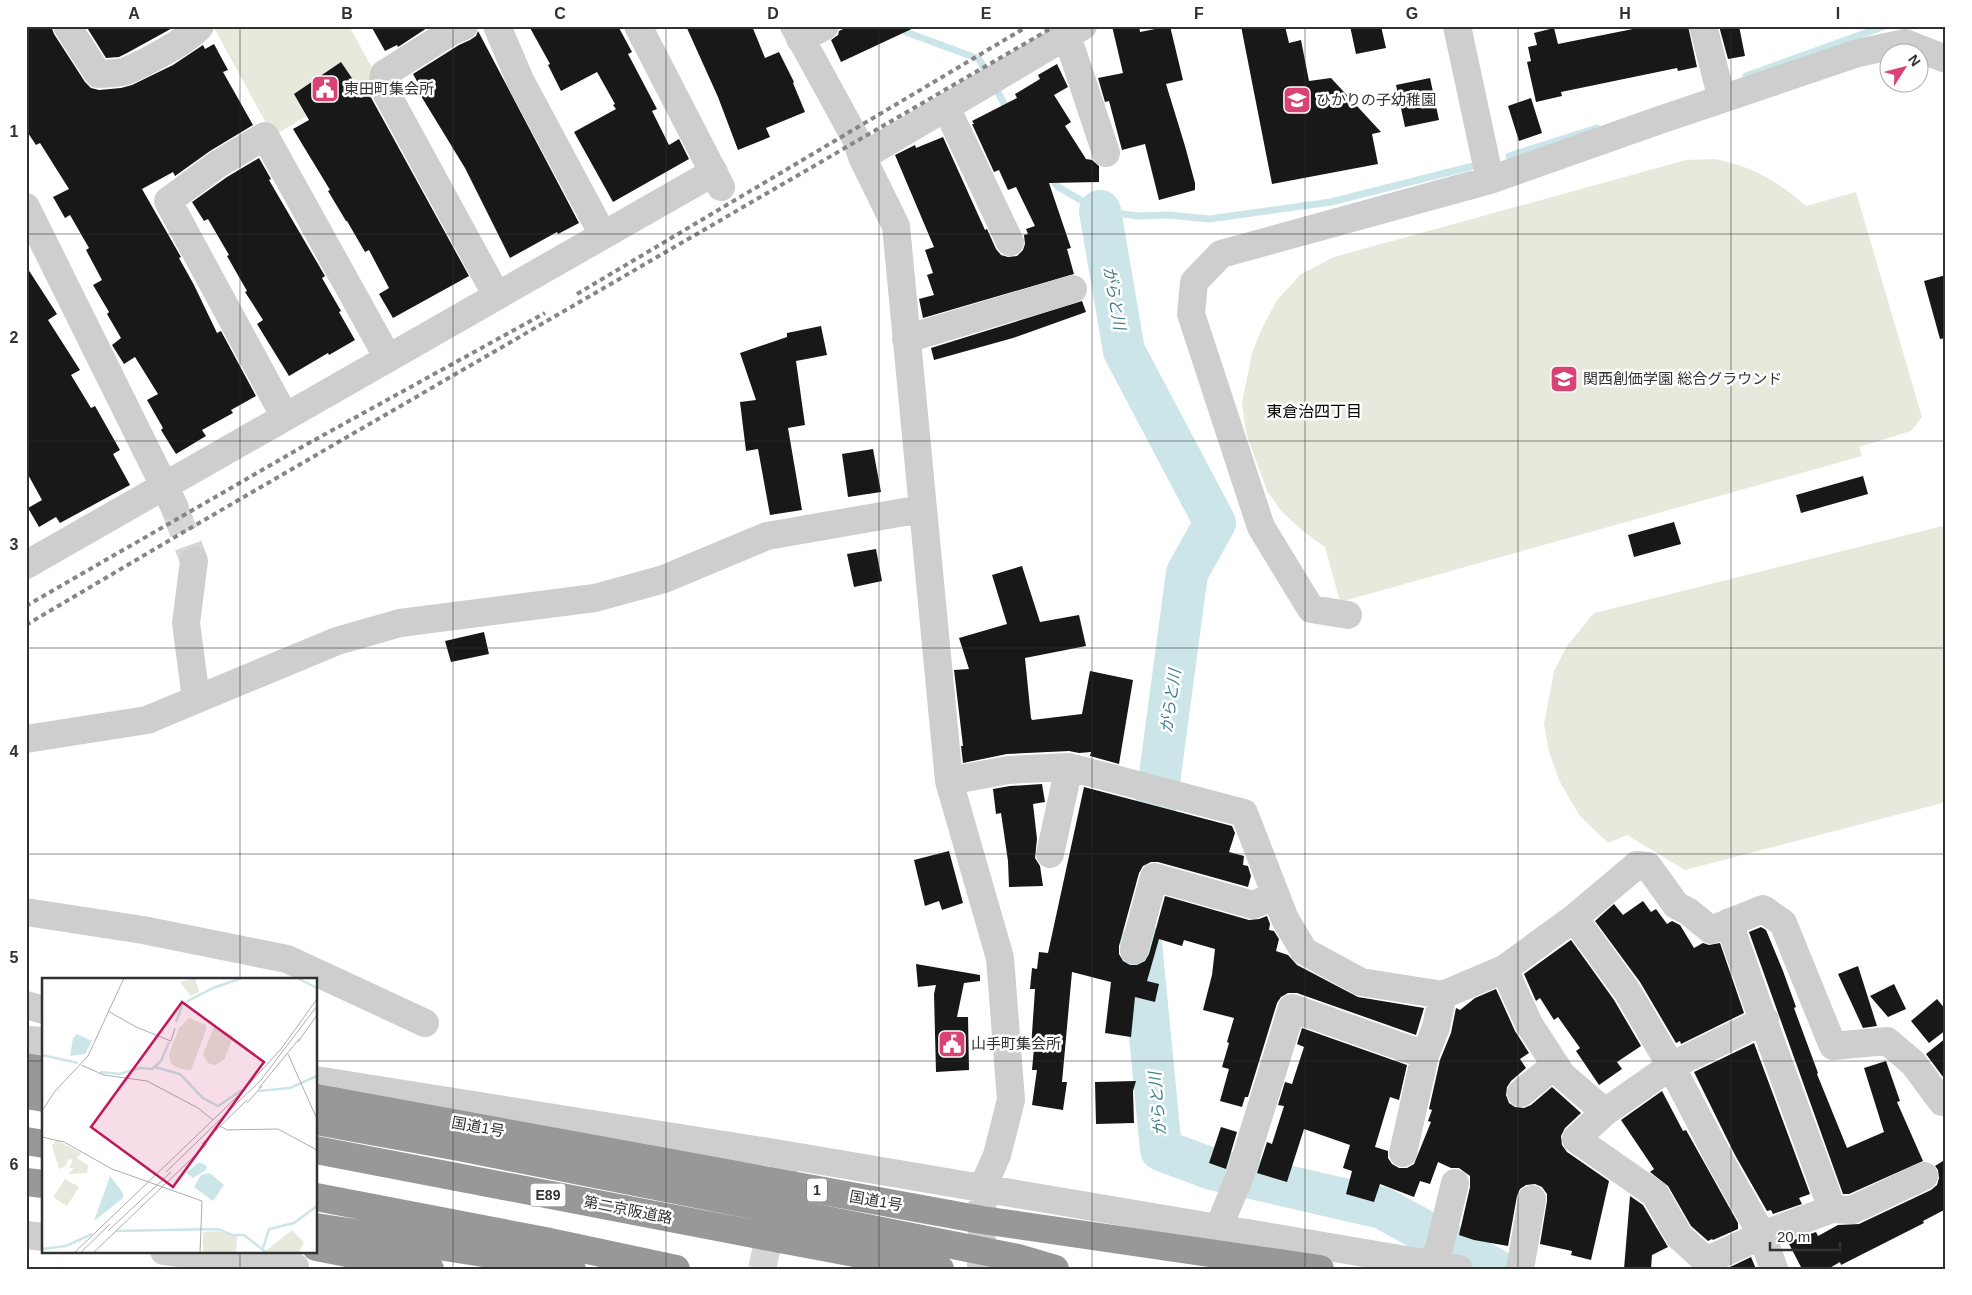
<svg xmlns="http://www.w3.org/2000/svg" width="1972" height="1295" viewBox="0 0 1972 1295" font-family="Helvetica,'Noto Sans JP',sans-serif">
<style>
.green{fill:#e7e9dd}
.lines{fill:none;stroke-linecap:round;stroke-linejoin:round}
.stream{stroke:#cbe5e8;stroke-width:7}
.river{stroke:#cbe5e8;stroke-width:42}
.building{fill:#181818}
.minor-tunnel{stroke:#d6d6d6;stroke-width:28;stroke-dasharray:28 14;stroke-linecap:butt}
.minor{stroke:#cecece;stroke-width:28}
.highway{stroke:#989898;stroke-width:28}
.rail{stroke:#868686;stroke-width:4;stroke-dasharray:5 4;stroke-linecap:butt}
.highway-bridge{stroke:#989898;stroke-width:28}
.grid{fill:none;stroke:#313131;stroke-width:1;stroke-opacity:0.55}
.labels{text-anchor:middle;stroke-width:5;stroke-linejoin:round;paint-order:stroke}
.shield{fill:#fff;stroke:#6f6f6f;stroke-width:1}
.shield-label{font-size:14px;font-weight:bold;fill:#313131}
.poi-label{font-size:15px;fill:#313131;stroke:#fff;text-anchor:start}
.street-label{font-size:15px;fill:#313131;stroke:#fff}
.water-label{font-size:16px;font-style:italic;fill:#417f88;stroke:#fff}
.neighbourhood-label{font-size:16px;fill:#000;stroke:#fff}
.inset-river{fill:none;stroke:#cbe5e8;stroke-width:2.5}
.inset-road{fill:none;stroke:#adadad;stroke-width:1}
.view{fill:#c2185b;fill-opacity:0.15;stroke:#c2185b;stroke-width:2.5}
.inset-edge{fill:none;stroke:#313131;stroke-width:2.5}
.neatline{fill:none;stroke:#313131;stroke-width:2}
.grid-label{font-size:16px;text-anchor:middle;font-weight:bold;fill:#313131}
</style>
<rect width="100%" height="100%" fill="#fff"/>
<path class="green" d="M213 26H349L376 75 273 136Z
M1716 159C1755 168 1776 180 1806 206L1856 192 1922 417 1911 431 1859 447 1862 456 1340 602 1325 547 1304 532 1281 511 1267 491 1246 433 1242 403 1252 353 1262 328 1277 300 1301 274 1334 257 1686 160Z
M1946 525V802L1685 870 1627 835 1608 843 1579 815 1560 782 1549 752 1544 724 1554 671 1567 646 1594 613Z"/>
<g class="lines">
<path class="stream" d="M901 26 906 32 979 59 988 76
M1746 76 1885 26
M994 85 1008 111
M1509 156 1597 128
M1050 177 1058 187 1100 211 1138 216 1169 215 1209 219 1331 202 1473 166"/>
<path class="river" d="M1100 211 1124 351 1215 523 1187 573 1152 835
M1141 943 1161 1150 1212 1169 1382 1208 1494 1269"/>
</g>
<path class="building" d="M26 26H51L54 34 85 82 91 88 99 90 121 88 132 85 173 65 203 45 205 49 214 44 228 70 223 72 253 125 210 151 175 176 173 172 142 189 181 257 179 258 194 285 217 333 221 331 256 396 231 410 233 413 202 430 206 436 176 454 161 430 163 428 147 400 158 394 135 357 124 364 112 345 121 338 107 314 109 312 93 285 102 280 86 250 89 248 70 215 65 218 53 197 69 189 40 143 36 145 26 130Z
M86 26H176L127 53 119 57 106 58Z
M371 26H430L398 47 397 45 385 51Z
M529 26H618L632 52 628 54 657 109 652 111 669 145 679 139 689 159 613 202 574 132 616 109 613 105 615 104 597 72 561 91 548 65 550 64Z
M686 26H752L765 58 779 52 794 82 793 83 805 112 766 128 770 137 738 150 718 97Z
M849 26H918L841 62 831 40 838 35 839 31Z
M1112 26H1139L1140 32 1170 26 1183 80 1166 84 1185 146 1195 183V190L1159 200 1145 144 1122 150 1109 101 1105 102 1098 78 1123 73Z
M1241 26H1285L1289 43 1301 40 1309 81 1331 78 1381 132 1372 134 1378 164 1272 184Z
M1350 26H1381L1386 48 1356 54Z
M1648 26H1688L1697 67 1678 71 1677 68 1561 92 1562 96 1536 102 1527 62 1531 61 1528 47 1537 45 1534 33 1554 28 1558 44Z
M1719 26H1739L1745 56 1728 59Z
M478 31 579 223 558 234 557 232 510 258 465 168 421 96 424 94 413 74 459 45 470 40 476 36Z
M341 62 360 90 367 85 368 92 469 276 393 318 379 294 389 288 369 250 365 252 347 221H346L328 191 330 190 293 129 309 120 294 94Z
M1057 64 1068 87 1054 95 1071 122 1065 126 1086 159 1092 160 1099 166V182L1049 183 1071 248 1067 249 1074 274 923 318 919 299 934 295 927 275 933 273 925 250 934 247 895 155 915 145 916 148 943 137 985 230 987 229 996 249 1001 255 1008 257 1017 256 1023 250 1025 244 1024 235 1028 234 1026 229 1035 226 1016 187 1008 190 999 170 994 172 972 124H974L972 121 1017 98 1015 94 1040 79 1038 75Z
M1430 78 1439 120 1405 127 1396 85Z
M1531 98 1542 133 1519 141 1508 106Z
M259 158 271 179 269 180 325 276 322 278 341 311 339 312 355 340 329 355 328 353 289 376 257 324 263 320 245 292 247 291 227 256 229 255 208 219 204 221 192 202 227 177Z
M26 266 57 314 48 320 80 370 71 375 91 408 95 406 120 450 113 454 130 485 60 523 56 517 39 527 28 508 42 500 26 471Z
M1946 275V338L1940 339 1924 281Z
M1082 301 1086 312 1013 338 934 360 931 348Z
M821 326 827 355 796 361 805 425 788 428 802 510 770 515 758 449 746 451 740 402 756 400 740 353 787 337V333Z
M873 449 881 492 848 497 842 454Z
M1863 476 1868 494 1801 513 1796 495Z
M1674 522 1681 544 1634 557 1628 535Z
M876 549 882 581 854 587 847 554Z
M1022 566 1040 622 1079 615 1086 646 1025 658 1031 718 1032 720 1082 714 1090 671 1133 680 1119 764 1090 756 1091 752 1079 753 1069 751 1007 754 963 763 961 746H963L954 670 969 669 959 638 1007 624 992 575Z
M484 632 489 654 451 662 445 641Z
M1042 784 1045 802 1033 804 1037 839 1035 858 1040 866 1043 886 1009 887 1008 861 1001 813 996 814 993 789 1010 786Z
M1084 787 1232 826 1235 833 1229 852 1244 856 1243 865 1248 866 1251 876 1248 887 1158 862H1151L1143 866 1139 873 1119 946V954L1123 961 1130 965H1137L1145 961 1149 954 1165 896 1249 920 1259 919 1267 916 1270 924 1269 930 1274 931 1279 939 1276 951 1288 955 1297 965 1358 997 1424 1008 1416 1035 1297 993H1288L1281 997 1277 1003 1248 1097H1245L1242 1107 1220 1101 1229 1069 1222 1067 1229 1043 1227 1042 1234 1018 1203 1010 1212 975 1215 949 1184 940 1182 946 1159 939 1147 981 1159 984 1155 1002 1135 997 1131 1037 1105 1033 1111 982 1072 972 1062 1082H1067L1063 1110 1032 1105 1037 1070H1032L1034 1048H1031L1035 989H1030L1032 968 1037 969 1039 952 1048 953Z
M949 851 963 903 942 910 939 901 925 906 914 860Z
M1643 901 1651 912 1656 909 1667 924 1672 921 1680 925 1694 948 1703 943 1709 945 1720 943 1744 1013 1681 1044 1680 1041 1676 1043 1640 982 1595 921 1614 904 1623 915Z
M1761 927 1766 930 1783 971 1796 1007 1794 1008 1818 1073 1817 1074 1847 1148 1884 1132 1864 1068 1886 1061 1900 1101 1897 1102 1923 1161 1849 1194H1843L1749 932Z
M1571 940 1614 1000 1641 1046 1617 1062 1622 1069 1599 1085 1576 1051 1580 1048 1558 1017 1554 1020 1540 998 1536 1001 1524 974Z
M916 964 980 975V981L964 983 957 1017H968L969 1070 936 1072 934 994 936 985 918 987Z
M1858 966 1877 1026 1863 1028 1838 974Z
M1894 984 1906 1009 1888 1017 1870 996Z
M1496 989 1515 1031 1529 1053 1520 1059 1526 1068 1511 1081 1507 1087 1506 1095 1509 1103 1515 1107 1524 1108 1531 1105 1552 1087 1581 1113 1565 1128 1561 1136 1562 1145 1567 1152 1609 1181 1591 1260 1571 1255 1572 1251 1540 1244 1547 1201V1194L1542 1187 1535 1184 1526 1185 1520 1189 1517 1196 1508 1246 1474 1240 1459 1235 1470 1187V1176L1459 1168H1451L1438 1162 1430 1184 1420 1181 1414 1197 1380 1184 1374 1202 1346 1194 1352 1171 1343 1168 1350 1145 1304 1129 1287 1182 1257 1173 1267 1142 1272 1144 1284 1106 1278 1105 1285 1082 1292 1084 1304 1047 1297 1044 1302 1028 1407 1065 1399 1100 1390 1097 1375 1147 1388 1151V1158L1392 1164 1399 1168H1407L1414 1164 1431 1122 1428 1121 1432 1110 1429 1109 1440 1060 1451 1033 1456 1008 1460 1010 1475 998Z
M1937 999 1946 1010V1030L1929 1043 1911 1021Z
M1946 1038V1081L1926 1054Z
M1754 1043 1810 1194 1799 1198 1802 1204 1773 1214 1771 1210 1767 1211 1735 1155 1694 1072Z
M1136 1081 1133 1091 1134 1123 1096 1124 1095 1082Z
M1662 1091 1683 1131 1686 1130 1738 1223V1229L1713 1240 1712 1239 1708 1241 1691 1226 1668 1186 1650 1172 1654 1169 1621 1120Z
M1221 1127 1237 1132 1226 1169 1209 1163Z
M1946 1159V1209L1923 1221 1924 1223 1841 1265 1840 1262 1828 1269H1802L1788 1242 1816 1232 1818 1236 1838 1225 1859 1224 1931 1190 1937 1185 1939 1178 1938 1170 1935 1166Z
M1630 1196 1643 1205 1668 1247 1652 1255 1651 1269H1624Z
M1751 1257 1756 1269H1726Z"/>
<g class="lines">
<path class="minor-tunnel" d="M174 506 194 561
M762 1269 787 1155"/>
<path class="minor" d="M67 26 98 74C107 73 118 74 126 71 143 64 189 40 200 26
M464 26 452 31 384 74 382 85 497 296
M497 26 520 80 603 235
M638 26 721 187
M794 26 857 141 862 157 896 226 949 781 1000 958 1011 1100 997 1155 983 1187 981 1269
M1457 26 1490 180 1654 122 1858 53 1905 43 1946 59
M1703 26 1722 99
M1067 36 1106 153
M800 39 825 26
M946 107 1010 242
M862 157 1083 26
M26 207 174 506
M906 339 1073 289
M285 417 168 201 218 164 265 136 388 358
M194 561 186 623 196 699
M26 565 714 172
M1348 615 1311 609 1261 527 1191 314 1194 282 1221 254 1490 180
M26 739 147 720 337 641 400 623 595 598 664 579 767 536 922 509
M949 781 1008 770 1069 767 1244 813 1285 919 1304 951 1361 982 1443 995 1504 969 1574 918 1637 865 1648 866 1676 905 1689 912 1711 930 1763 909 1783 923 1833 1046 1887 1041 1913 1063 1942 1102H1946
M1050 854 1069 767
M26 912 143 930 287 959 425 1023
M1574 918 1627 991 1671 1066 1721 1162 1762 1235 1774 1269
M1729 922C1761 1019 1798 1114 1832 1209L1762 1235 1706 1261 1679 1236 1655 1194 1576 1139 1605 1112 1671 1066 1765 1020
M1134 950 1154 877 1253 905 1276 895
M1504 969 1529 1024 1562 1075 1605 1112
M26 1005 44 1010
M26 1040 44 1041
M316 1080 787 1155 1459 1269
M1521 1093 1555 1065
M1403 1153 1425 1055
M1832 1209 1852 1210 1924 1176
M1219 1227 1241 1173 1292 1008 1425 1055 1436 1027 1443 995
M26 1235 44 1237
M164 1251 295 1267
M1430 1264 1439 1249 1455 1183
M1520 1269 1532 1199"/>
<path class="highway" d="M26 1067 44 1070
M26 1095 44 1098
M316 1098 982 1220 1320 1269
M26 1141 44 1144
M26 1182 44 1184
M316 1197 545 1241 676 1269
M316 1227 549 1263 572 1269
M780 1239 940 1269
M316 1247 430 1269"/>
<path class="rail" d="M577 294 1028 26
M26 606 309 443 545 313
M26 625 187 530 1055 26"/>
<path class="highway-bridge" d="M316 1121 459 1147 1018 1258 1055 1269
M316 1150 780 1239"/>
</g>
<path class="grid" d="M240 26V979M453 26V1269M666 26V1269M879 26V1269M1092 26V1269M1305 26V1269M1518 26V1269M1731 26V1269M26 234H1946M26 441H1946M26 648H1946M26 854H1946M26 1061H44M316 1061H1946M240 1251V1269"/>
<defs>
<symbol id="civic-square" viewBox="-11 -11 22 22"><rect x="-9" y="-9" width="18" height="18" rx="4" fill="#d94275" stroke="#fff"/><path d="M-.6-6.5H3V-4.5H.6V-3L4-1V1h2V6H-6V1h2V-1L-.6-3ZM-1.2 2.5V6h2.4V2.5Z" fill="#fff"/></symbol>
<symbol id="school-square" viewBox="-11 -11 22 22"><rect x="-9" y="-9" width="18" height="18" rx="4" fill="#d94275" stroke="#fff"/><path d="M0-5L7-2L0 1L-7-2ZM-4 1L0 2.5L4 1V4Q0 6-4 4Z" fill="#fff"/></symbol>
</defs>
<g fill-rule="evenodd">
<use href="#civic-square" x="309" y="73" width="32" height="32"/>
<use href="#school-square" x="1281" y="84" width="32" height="32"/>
<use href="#school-square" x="1548" y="363" width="32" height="32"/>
<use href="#civic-square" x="936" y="1028" width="32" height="32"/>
</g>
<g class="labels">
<g class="shield">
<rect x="807" y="1178.5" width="20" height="23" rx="4"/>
<rect x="530.5" y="1183.5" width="35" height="23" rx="4"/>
</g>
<g class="shield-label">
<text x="817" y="1195">1</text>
<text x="548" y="1200">E89</text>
</g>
<g class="poi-label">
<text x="344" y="94">東田町集会所</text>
<text x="1316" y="105">ひかりの子幼稚園</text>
<text x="1583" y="384">関西創価学園 総合グラウンド</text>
<text x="971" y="1049">山手町集会所</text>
</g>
<g class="street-label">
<text transform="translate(478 1127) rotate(10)" y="5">国道1号</text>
<text transform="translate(876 1201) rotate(10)" y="5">国道1号</text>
<text transform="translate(628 1210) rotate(11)" y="5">第二京阪道路</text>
</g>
<g class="water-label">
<text transform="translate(1115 298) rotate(80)" y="6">がらと川</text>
<text transform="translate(1170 701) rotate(-82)" y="6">がらと川</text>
<text transform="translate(1157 1104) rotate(-95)" y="6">がらと川</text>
</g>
<g class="neighbourhood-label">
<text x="1314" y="417">東倉治四丁目</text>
</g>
</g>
<g transform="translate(42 978)">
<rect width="275" height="275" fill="#fff"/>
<path d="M153 0 157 14 149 18 138 4ZM147 40 164 47V52L149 92 139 91 129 86 127 76 137 50ZM172 49 192 57 182 82 173 87 166 85 161 76ZM14 162 39 175 35 180 46 187 45 195 26 196 32 190H27L31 182 26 181 24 188 17 191 10 168ZM23 201 37 209 25 228 11 219ZM250 252 262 264 257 275H221ZM175 253 195 258 194 275H161V254Z" fill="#e7e9dd"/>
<path d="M35 56 50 63 43 76 28 78 31 60ZM157 184 165 188 164 192 151 200 144 195ZM168 195 182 207 171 223 152 209 159 197ZM68 198 81 215V220L52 243Z" fill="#cbe5e8"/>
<path class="inset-river" d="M257 1 275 10M144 24 171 10 200 0M134 44 141 25M0 77 36 85M113 89 138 96 161 120 176 128 200 112M58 94 78 96 98 90 110 91 119 83 127 64M216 113 248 110 275 98M74 253 176 251 190 257H202L225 275M221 270 227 251 252 245 275 228M0 271 24 268 50 256"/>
<path class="inset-road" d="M66 33 94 49 129 63 133 50M256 64 275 37M246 76 275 141M39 87 62 97 105 103 156 130 171 142M217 110 257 61M205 125 220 108M0 133 13 113 46 78 82 0M178 148 185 152 236 151 275 172M0 159 22 164 70 191 160 223 158 275M160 166 205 122M124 194 219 102 275 28M66 253 129 194M32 275 197 117 239 71 275 21M38 275 68 246M51 275 165 166"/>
<path class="view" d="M140 24 222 84 131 209 49 149Z"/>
<rect width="275" height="275" class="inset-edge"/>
</g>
<rect width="1972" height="1295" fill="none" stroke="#ffffff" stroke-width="55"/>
<g transform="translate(1904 68) rotate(54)"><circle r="24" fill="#ffffff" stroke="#adadad"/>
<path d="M0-4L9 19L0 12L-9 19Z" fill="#d94275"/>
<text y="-8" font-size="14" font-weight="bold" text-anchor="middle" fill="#313131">N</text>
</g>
<path d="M1770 1242v8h70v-8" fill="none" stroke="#313131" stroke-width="2.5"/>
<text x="1777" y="1242" font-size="15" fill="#313131" stroke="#ffffff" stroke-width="4" paint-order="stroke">20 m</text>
<rect x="28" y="28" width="1916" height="1240" class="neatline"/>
<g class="grid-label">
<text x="134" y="19">A</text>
<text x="347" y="19">B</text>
<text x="560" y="19">C</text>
<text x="773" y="19">D</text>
<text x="986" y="19">E</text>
<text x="1199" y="19">F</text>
<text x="1412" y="19">G</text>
<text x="1625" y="19">H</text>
<text x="1838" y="19">I</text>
<text x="14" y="137">1</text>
<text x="14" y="343">2</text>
<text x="14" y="550">3</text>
<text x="14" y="757">4</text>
<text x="14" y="963">5</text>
<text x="14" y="1170">6</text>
</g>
</svg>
